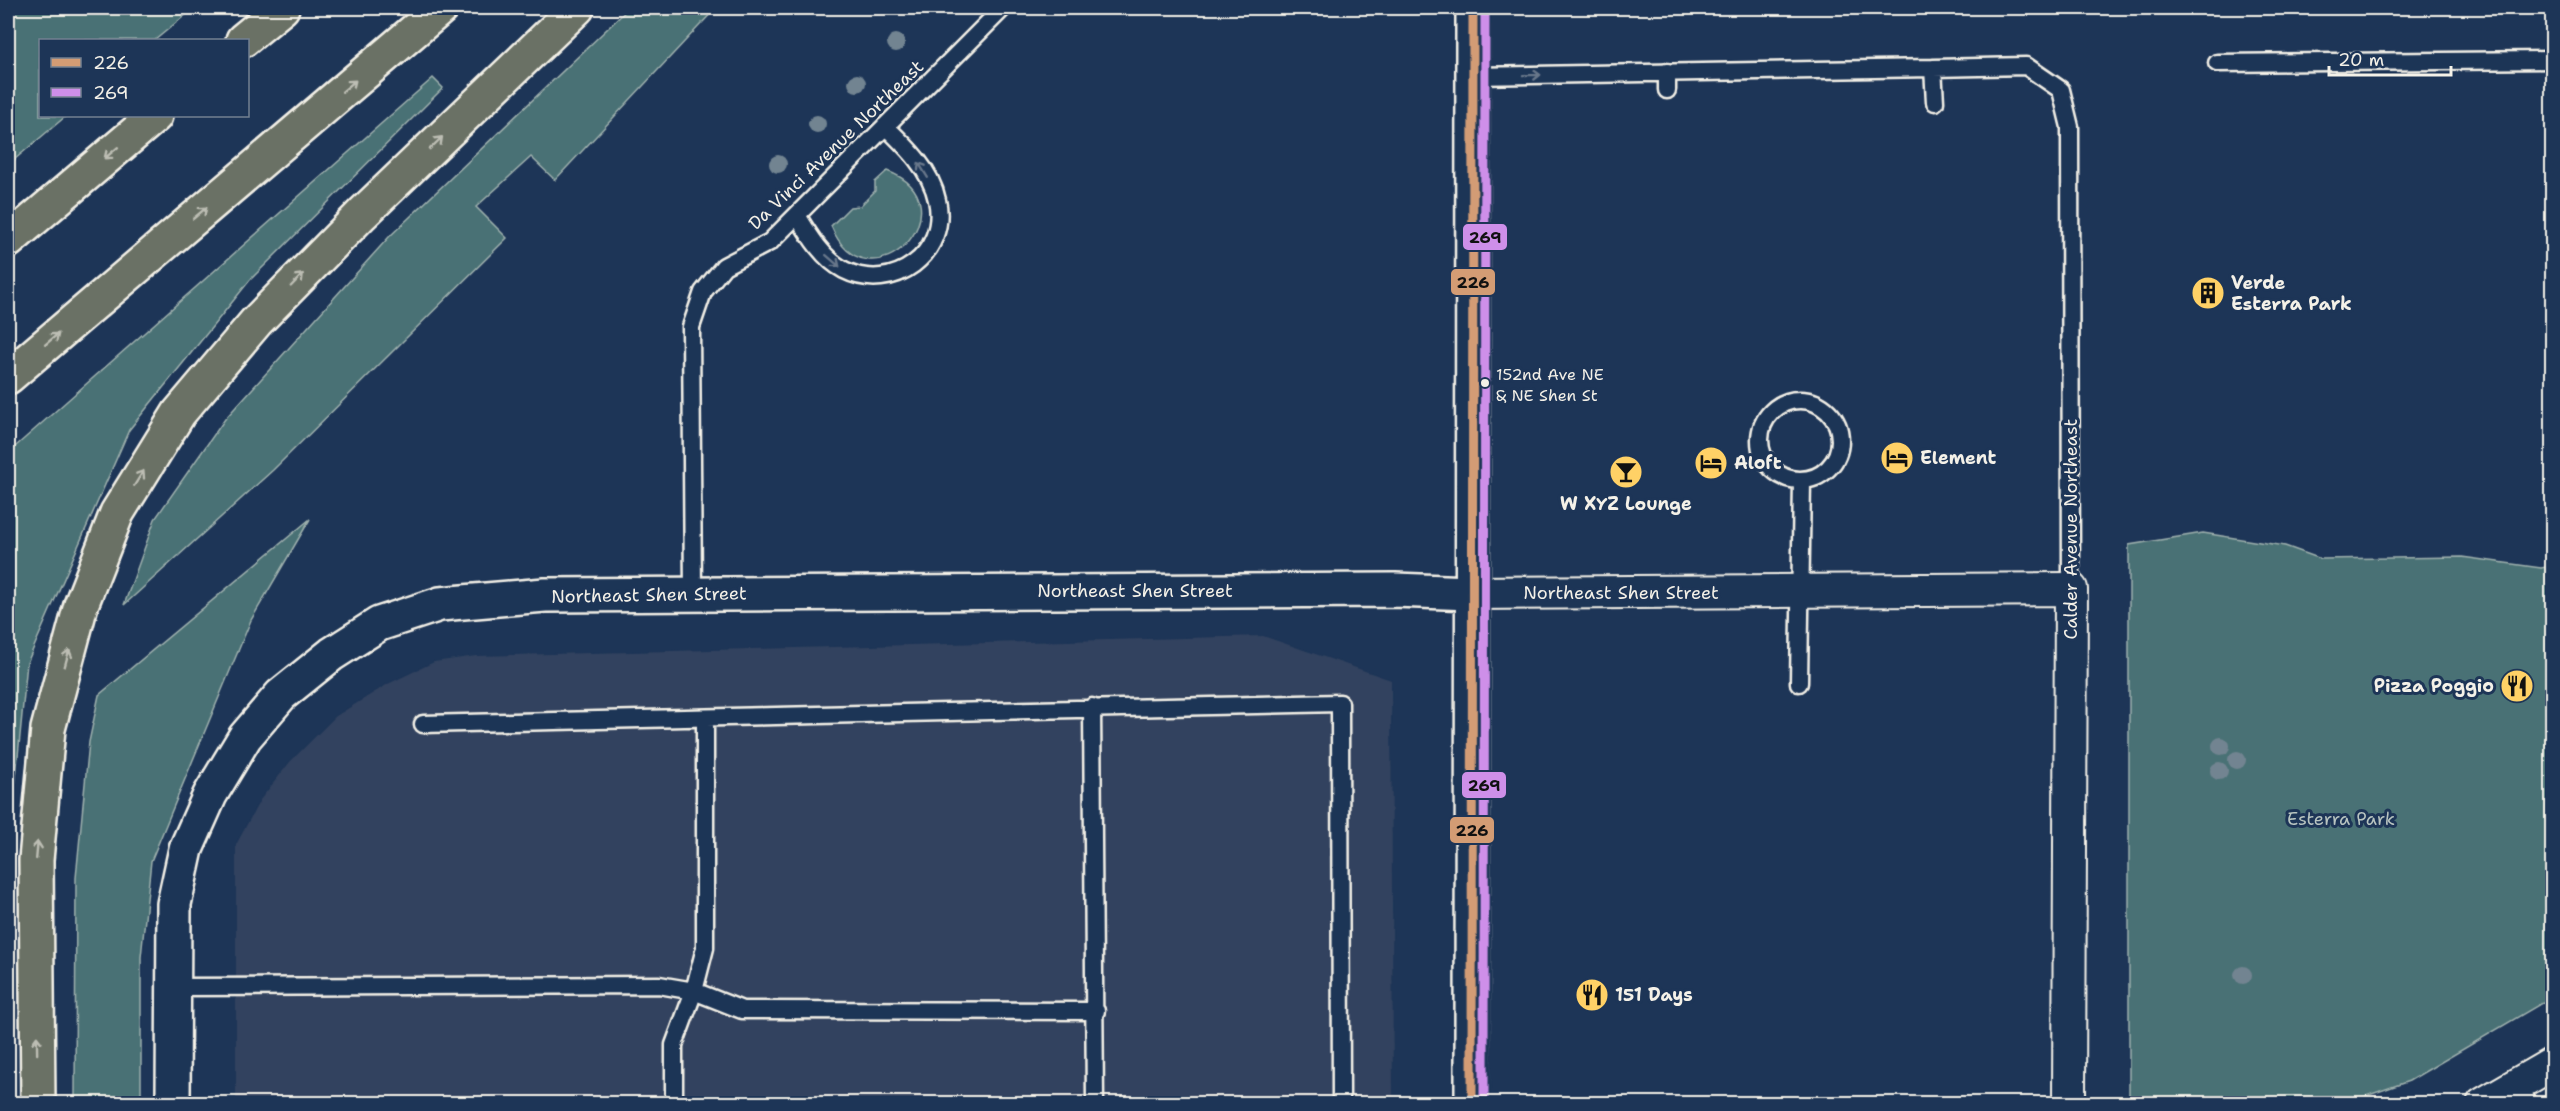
<svg xmlns="http://www.w3.org/2000/svg" width="2560" height="1111" viewBox="0 0 2560 1111" font-family="'Shantell Sans',sans-serif">
<style>
.built{fill:#32425e}
.green{fill:#4a7175;stroke:#9fb1ae;stroke-width:1.5}
.lines{fill:none;stroke-linecap:round;stroke-linejoin:round}
.service-casing{stroke:#f4f1e8;stroke-width:21}
.minor-casing{stroke:#f4f1e8;stroke-width:36}
.tertiary-casing{stroke:#f4f1e8;stroke-width:38}
.motorway-casing{stroke:#f4f1e8;stroke-width:38}
.service{stroke:#1d3557;stroke-width:16}
.minor{stroke:#1d3557;stroke-width:32}
.tertiary{stroke:#1d3557;stroke-width:33}
.motorway{stroke:#6a7165;stroke-width:33}
.bus-1-casing{stroke:#1d3557;stroke-width:14}
.bus-2-casing{stroke:#1d3557;stroke-width:14}
.bus-1{stroke:#d39c74;stroke-width:9}
.bus-2{stroke:#ce8fe9;stroke-width:9}
.tree{fill:#728491}
.oneway{stroke:#68778a}
.oneway2{stroke:#bdbeb4}
.bus-dot{fill:#f4f1e8;stroke:#1d3557;stroke-width:2}
.labels{text-anchor:middle;stroke-width:6;stroke-linejoin:round;paint-order:stroke}
.bus-label{font-size:16px;fill:#f4f1e8;stroke:#1d3557;text-anchor:start}
.street-label{font-size:18px;fill:#f4f1e8;stroke:#1d3557}
.poi-label{font-size:18px;font-weight:bold;fill:#f4f1e8;stroke:#1d3557;text-anchor:start}
.park-label{font-size:18px;fill:#b8c4c0;stroke:#1d3557}
.line-badge{stroke:#1d3557;stroke-width:2}
.pale-badge-label{font-size:16px;text-anchor:middle;font-weight:bold;fill:#111}
</style>
<rect width="100%" height="100%" fill="#1d3557"/>
<filter id="ink" filterUnits="userSpaceOnUse"><feTurbulence type="fractalNoise" baseFrequency=".0167" numOctaves="2"/><feDisplacementMap in="SourceGraphic" scale="12" xChannelSelector="R" yChannelSelector="G"/><feConvolveMatrix kernelMatrix="1 2 1 2 8 2 1 2 1" color-interpolation-filters="sRGB"/></filter>
<g filter="url(#ink)">
<path class="built" d="M1263 636 1391 680 1393 1103 236 1104V845L260 800 290 762 336 716 388 684 434 662 476 656Z"/>
<path class="green" d="M8 8H194L155 40H40V116H66L8 165Z
M629 8H716L555 180 531 157 476 207 507 238 273 470 124 605 155 519 225 419 389 237Z
M433 78 443 88 250 280 129 430 27 663 8 859V453Z
M887 171C974 203 869 316 831 226L850 207 860 206 875 191V182Z
M310 519 251 620 151 861 141 957V1103H75L76 878 89 742 99 695Z
M2203 533 2285 546 2321 559 2462 557 2541 568 2552 566V997L2409 1081 2346 1103H2129V545Z"/>
<g class="lines">
<defs>
<path id="service" d="M2217 63 2552 60
M1933 68 2026 66 2061 90 2070 127 2071 589
M1667 72V90
M1473 76 1933 68 1935 102
M797 215C809 235 823 259 844 270 893 295 949 253 937 200 931 170 906 146 885 126
M1760 440a40 40 0 1 1 80 0a40 40 0 1 1-80 0Z
M693 594 691 327 703 292 724 266 770 242 1003 8
M1799 683 1802 480
M1092 707 1095 1104
M423 724C729 719 1034 708 1340 703L1341 1104
M172 987 659 985 694 991 742 1010 1096 1011
M2518 1085 2529 1104
M674 1104V1045L694 991 705 948V720"/>
<path id="minor" d="M1470 593 2071 589 2069 1104
M2483 1104 2552 1064"/>
<path id="tertiary" d="M173 1104 174 904 186 849 210 795 245 737 281 695 332 654 379 624 440 604 545 595 1395 590 1470 593
M1472 1104 1473 8"/>
<path id="motorway" d="M243 40 282 8
M8 241 155 116
M8 377 441 8
M38 1104 36 860 48 729 81 605 117 513 179 413 256 322 362 214 577 8"/>
</defs>
<use href="#service" class="service-casing"/>
<use href="#minor" class="minor-casing"/>
<use href="#tertiary" class="tertiary-casing"/>
<use href="#motorway" class="motorway-casing"/>
<use href="#service" class="service"/>
<use href="#minor" class="minor"/>
<use href="#tertiary" class="tertiary"/>
<use href="#motorway" class="motorway"/>
<defs>
<path id="bus-1" d="M1472 1104 1473 8"/>
<path id="bus-2" d="M1484 1104 1485 8"/>
</defs>
<use href="#bus-1" class="bus-1-casing"/>
<use href="#bus-2" class="bus-2-casing"/>
<use href="#bus-1" class="bus-1"/>
<use href="#bus-2" class="bus-2"/>
</g>
<g class="tree">
<circle cx="896" cy="43" r="9"/>
<circle cx="857" cy="83" r="9"/>
<circle cx="817" cy="124" r="9"/>
<circle cx="778" cy="164" r="9"/>
<circle cx="2221" cy="746" r="9"/>
<circle cx="2237" cy="760" r="9"/>
<circle cx="2219" cy="771" r="9"/>
<circle cx="2243" cy="975" r="9"/>
</g>
<defs><path id="oneway-shaft" d="M-6 0H5M1.5-3L5.5 0L1.5 3" fill="none" stroke-width="1.6" stroke-linecap="round" stroke-linejoin="round" transform="scale(1.5)"/></defs>
<g class="oneway">
<use href="#oneway-shaft" transform="translate(1532 75) rotate(-1)"/>
<use href="#oneway-shaft" transform="translate(923 170) rotate(-122)"/>
<use href="#oneway-shaft" transform="translate(833 261) rotate(41)"/>
</g>
<g class="oneway2">
<use href="#oneway-shaft" transform="translate(349 86) rotate(-40)"/>
<use href="#oneway-shaft" transform="translate(436 143) rotate(-44)"/>
<use href="#oneway-shaft" transform="translate(111 153) rotate(140)"/>
<use href="#oneway-shaft" transform="translate(200 213) rotate(-40)"/>
<use href="#oneway-shaft" transform="translate(297 280) rotate(-46)"/>
<use href="#oneway-shaft" transform="translate(52 339) rotate(-40)"/>
<use href="#oneway-shaft" transform="translate(139 478) rotate(-58)"/>
<use href="#oneway-shaft" transform="translate(67 658) rotate(-75)"/>
<use href="#oneway-shaft" transform="translate(37 850) rotate(-85)"/>
<use href="#oneway-shaft" transform="translate(37 1045) rotate(-91)"/>
</g>
</g>
<defs>
<symbol id="building-disc" viewBox="-11 -11 22 22"><circle r="9.5" fill="#ffd166" stroke="#1d3557"/><path d="M-4-6H4V6H1V3H-1V6H-4ZM-2.5-4.3h1.7v1.8h-1.7ZM.8-4.3h1.7v1.8H.8ZM-2.5-1h1.7V.8h-1.7ZM.8-1h1.7V.8H.8Z" fill="#111"/></symbol>
<symbol id="hotel-disc" viewBox="-11 -11 22 22"><circle r="9.5" fill="#ffd166" stroke="#1d3557"/><path d="M-6-4.5h1.5V1H6V5H4.5V3h-9V5H-6ZM-4 0a1.8 1.8 0 1 1 3.6 0ZM.5 0V-2.5h3Q6-2.5 6 0Z" fill="#111"/></symbol>
<symbol id="bar-disc" viewBox="-11 -11 22 22"><circle r="9.5" fill="#ffd166" stroke="#1d3557"/><path d="M-6-5H6L.8 .8V4.5H3.5V6h-7V4.5H-.8V.8Z" fill="#111"/></symbol>
<symbol id="restaurant-disc" viewBox="-11 -11 22 22"><circle r="9.5" fill="#ffd166" stroke="#1d3557"/><path d="M-5-6h1v4h1v-4h1v4h1v-4h1v5L-1.5 .5V6h-2V.5L-5-1ZM5-6V6H3V1.5H1.5Q1.5-4 5-6Z" fill="#111"/></symbol>
</defs>
<g fill-rule="evenodd">
<use href="#building-disc" x="2189" y="274" width="38" height="38"/>
<use href="#hotel-disc" x="1878" y="439" width="38" height="38"/>
<use href="#hotel-disc" x="1692" y="444" width="38" height="38"/>
<use href="#bar-disc" x="1607" y="453" width="38" height="38"/>
<use href="#restaurant-disc" x="2498" y="667" width="38" height="38"/>
<use href="#restaurant-disc" x="1573" y="976" width="38" height="38"/>
</g>
<circle class="bus-dot" cx="1485" cy="383" r="5"/>
<g class="labels">
<g class="bus-label">
<text x="1496" y="380">152nd Ave NE<tspan x="1496" dy="21">&amp; NE Shen St</tspan></text>
</g>
<g class="street-label">
<text transform="translate(836 145) rotate(-44)" y="6">Da Vinci Avenue Northeast</text>
<text transform="translate(2071 529) rotate(-90)" y="6">Calder Avenue Northeast</text>
<text x="1135" y="597">Northeast Shen Street</text>
<text x="1621" y="599">Northeast Shen Street</text>
<text transform="translate(649 595) rotate(-1)" y="6">Northeast Shen Street</text>
</g>
<g class="poi-label">
<text x="2231" y="289">Verde<tspan x="2231" dy="21">Esterra Park</tspan></text>
<text x="1920" y="464">Element</text>
<text x="1734" y="469">Aloft</text>
<text x="1626" y="510" text-anchor="middle">W XYZ Lounge</text>
<text x="2494" y="692" text-anchor="end">Pizza Poggio</text>
<text x="1615" y="1001">151 Days</text>
</g>
<g class="park-label">
<text x="2341" y="825">Esterra Park</text>
</g>
</g>
<g class="line-badge">
<rect x="1462" y="223" width="46" height="28" rx="6" fill="#ce8fe9"/>
<rect x="1450" y="268" width="46" height="28" rx="6" fill="#d39c74"/>
<rect x="1461" y="771" width="46" height="28" rx="6" fill="#ce8fe9"/>
<rect x="1449" y="816" width="46" height="28" rx="6" fill="#d39c74"/>
</g>
<g class="pale-badge-label">
<text x="1485" y="243">269</text>
<text x="1473" y="288">226</text>
<text x="1484" y="791">269</text>
<text x="1472" y="836">226</text>
</g>
<rect width="2560" height="1111" fill="none" stroke="#1d3557" stroke-width="30"/>
<rect x="15" y="15" width="2530" height="1081" fill="none" stroke="#f4f1e8" stroke-width="2" filter="url(#ink)"/>
<rect x="39" y="39" width="210" height="78" fill="#1d3557" stroke="#738091" stroke-width="1.5"/>
<rect x="51" y="58" width="30" height="9" fill="#d39c74" stroke="#738091" stroke-width="1.5"/>
<text x="93" y="69" font-size="18" fill="#f4f1e8">226</text>
<rect x="51" y="88" width="30" height="9" fill="#ce8fe9" stroke="#738091" stroke-width="1.5"/>
<text x="93" y="99" font-size="18" fill="#f4f1e8">269</text>
<path d="M2329 66v9h122v-9" fill="none" stroke="#f4f1e8" stroke-width="3"/>
<text x="2338" y="66" font-size="18" fill="#f4f1e8" stroke="#1d3557" stroke-width="4.5" paint-order="stroke">20 m</text>
</svg>
